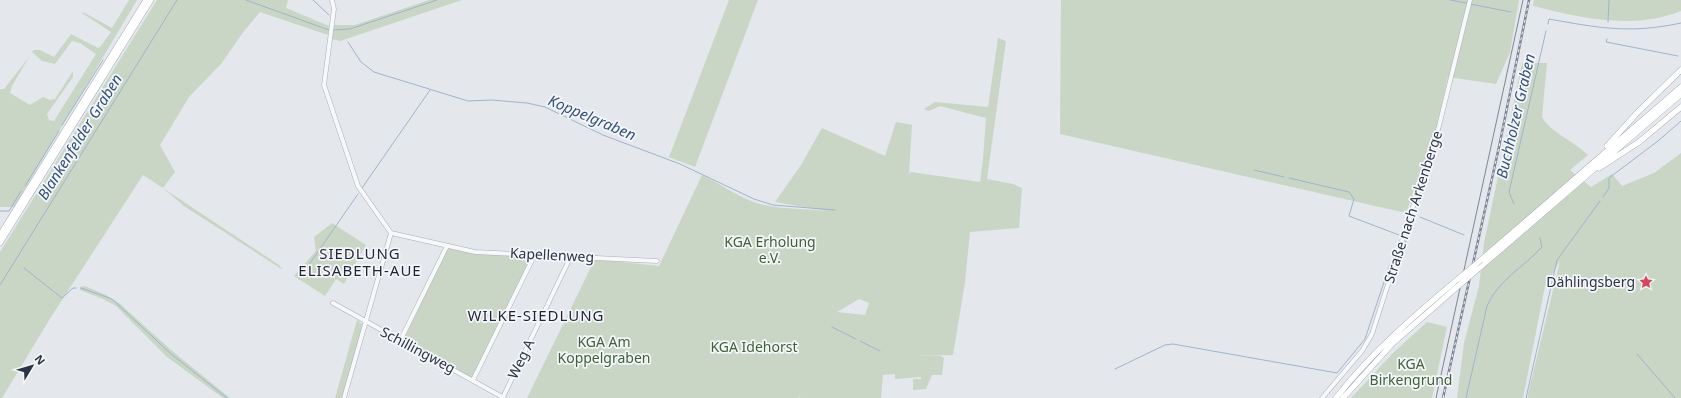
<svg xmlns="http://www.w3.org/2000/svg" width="1681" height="398" viewBox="0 0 1681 398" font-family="'Noto Sans',sans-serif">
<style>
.green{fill:#c9d6c5;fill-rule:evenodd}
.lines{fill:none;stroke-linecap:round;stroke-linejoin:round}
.stream{stroke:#9fb4cc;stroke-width:1}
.minor-casing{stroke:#a9aeb7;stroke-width:5}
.major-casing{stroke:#a3abb8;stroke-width:6}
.highway-casing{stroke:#8b94a3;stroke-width:6}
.minor{stroke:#f7f8fa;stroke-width:4}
.major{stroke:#fff;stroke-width:5}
.highway{stroke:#fff;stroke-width:5.5}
.tram{stroke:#7d8696;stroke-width:1}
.rail-casing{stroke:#7d8696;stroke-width:2.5}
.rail{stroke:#f4f6f9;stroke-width:1;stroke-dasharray:3;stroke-linecap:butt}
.highway-bridge-casing{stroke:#8b94a3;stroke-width:6;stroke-linecap:butt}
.highway-bridge{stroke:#fff;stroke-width:5.5}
.labels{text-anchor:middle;stroke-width:3.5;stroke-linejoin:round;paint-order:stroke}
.street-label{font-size:14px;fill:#2b3445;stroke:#f4f6f9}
.park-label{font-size:14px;fill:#3f6138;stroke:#f4f6f9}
.poi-label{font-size:14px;fill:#2b3445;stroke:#f4f6f9;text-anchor:end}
.water-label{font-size:15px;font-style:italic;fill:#34527a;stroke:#f4f6f9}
.neighbourhood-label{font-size:15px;letter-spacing:1px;fill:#1d2536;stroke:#f4f6f9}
</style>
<rect width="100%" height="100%" fill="#e4e7ec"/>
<path class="green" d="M129 0H137L14 207H0V89H4L29 57 12 86 10 93 30 105 43 97 50 100 55 99 73 71V77L47 114 49 120 54 121 96 54 80 43 72 41 55 64 42 61 32 52 34 50H40L54 57 71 34 98 48 100 47 111 32 82 13 83 12 112 28Z
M157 0H288L286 8 329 26 328 35 260 12 244 31 221 64 189 97 160 145 175 172 163 188 279 265 283 270 184 206 163 188 143 175 51 317 2 398H0V252Z
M429 0H462L340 41 332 39 334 25H355Z
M729 0H758L695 167 669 157Z
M1061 0H1519L1510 52 1496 84 1448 77 1436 130 1406 213 1060 134Z
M1534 0H1681V11C1633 30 1581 18 1533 6Z
M998 38 1006 41 987 179 1013 184 1022 188 1019 228 970 232 965 282 953 355 917 356H941L944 358 942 375H932L926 389 913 390V379H921V377L895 379V374L883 375 881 398H799L801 393 798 398H527L595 259 659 266 702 175C721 184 739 198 760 204 779 209 808 209 828 211L775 202 801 165 822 128 885 156 896 122 912 125 909 174 911 172 980 182 983 159 986 118 940 106 929 111 924 109 935 102 988 107ZM859 299 869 303 865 315 837 312Z
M1522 63H1547L1542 117C1551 133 1574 141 1588 155L1570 170 1591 187 1612 174 1622 186 1654 173 1681 153V398H1527L1560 261 1545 286 1523 398H1457L1464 343 1479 286 1484 243Z
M332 223 366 245 344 284 336 279 325 296 294 276 316 251 314 237Z
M448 247 479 254 532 256 473 378 403 341Z
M85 286 106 295 119 303 171 350 230 398H223L167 357 116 306 103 299 80 290V287Z
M357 320 363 325 342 398H335Z
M1427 322 1447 327 1432 398H1351L1394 352Z"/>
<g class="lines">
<path class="stream" d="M246 0 329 30
M313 0 329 15
M1450 0 1467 3
M1470 4 1511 12
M1608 22 1609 0
M1548 24 1549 19C1599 28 1630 34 1681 23
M332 30 350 29 437 0
M1607 39 1606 42 1678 56
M348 42 361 62 374 72 468 101 492 100 527 103 545 107 603 135 680 164 754 199 773 205 835 210
M62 125 103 60
M1254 170 1284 177
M1289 178 1349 192 1354 199 1349 216 1399 235
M25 186 59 131
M362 188 430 90
M1603 197 1609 188V178L1658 141 1681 121
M1514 204 1509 192 1546 31
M0 211H9L21 191
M1420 217 1464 235
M1399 261 1414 218 1417 216
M24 268 62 298 73 288H76
M299 279 358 194
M0 285 177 0
M81 288 112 299 170 353 227 398
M832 327 856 339
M860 341 880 351
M1637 354 1675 398
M1115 369 1165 345 1173 344 1337 373 1365 339 1390 264
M1466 398 1487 306C1498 280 1524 267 1542 247L1540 238
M1526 398 1557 260 1600 201"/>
<defs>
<path id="minor" d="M332 0 334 9 324 85 358 186 391 233
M391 233 475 252 657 261
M333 303 504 398
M400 341 447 246
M473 380 535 254
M503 397 571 256
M344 398 391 233
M1322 398 1362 351 1372 334 1439 126 1470 0"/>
<path id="major" d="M0 235 146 0
M0 243 151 0"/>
<path id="highway" d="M1607 146 1637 113 1681 70
M1599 168 1639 142 1681 107
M1481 260 1681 87
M1478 269 1681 94
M1336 398C1371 353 1414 316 1458 279
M1343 398 1393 343 1457 287"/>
</defs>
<use href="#minor" class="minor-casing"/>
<use href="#major" class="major-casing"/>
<use href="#highway" class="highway-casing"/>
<use href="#minor" class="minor"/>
<use href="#major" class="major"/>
<use href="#highway" class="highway"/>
<path class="tram" d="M1436 398 1523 0"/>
<defs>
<path id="rail" d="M1443 398 1499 147 1529 0"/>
</defs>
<use href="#rail" class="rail-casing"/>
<use href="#rail" class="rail"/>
<defs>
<path id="highway-bridge" d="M1458 279 1481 260
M1457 287 1478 269"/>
</defs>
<use href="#highway-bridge" class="highway-bridge-casing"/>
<use href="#highway-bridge" class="highway-bridge"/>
</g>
<defs>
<symbol id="sight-bare" viewBox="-9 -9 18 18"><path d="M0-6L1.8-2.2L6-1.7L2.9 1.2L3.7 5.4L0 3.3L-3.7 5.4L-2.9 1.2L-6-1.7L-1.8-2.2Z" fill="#d1495b" stroke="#f4f6f9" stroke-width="2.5" paint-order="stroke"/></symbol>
</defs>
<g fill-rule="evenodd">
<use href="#sight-bare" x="1636" y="272" width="20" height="20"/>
</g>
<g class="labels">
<g class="street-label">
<text transform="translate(1413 207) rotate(-72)" y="5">Straße nach Arkenberge</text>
<text transform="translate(552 255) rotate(3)" y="5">Kapellenweg</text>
<text transform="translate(418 350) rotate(28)" y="5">Schillingweg</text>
<text transform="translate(521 359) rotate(-64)" y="5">Weg A</text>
</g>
<g class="park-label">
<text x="770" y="247">KGA Erholung<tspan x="770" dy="16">e.V.</tspan></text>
<text x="604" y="347">KGA Am<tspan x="604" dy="16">Koppelgraben</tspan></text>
<text x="754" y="352">KGA Idehorst</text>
<text x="1411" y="369">KGA<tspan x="1411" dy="16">Birkengrund</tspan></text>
</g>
<g class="poi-label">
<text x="1635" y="287">Dählingsberg</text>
</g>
<g class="water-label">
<text transform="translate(1516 116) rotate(-77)" y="5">Buchholzer Graben</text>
<text transform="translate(592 118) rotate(23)" y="5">Koppelgraben</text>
<text transform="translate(80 137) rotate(-58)" y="5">Blankenfelder Graben</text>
</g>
<g class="neighbourhood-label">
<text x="360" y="259">SIEDLUNG<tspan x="360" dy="17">ELISABETH-AUE</tspan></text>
<text x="536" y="321">WILKE-SIEDLUNG</text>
</g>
</g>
<g transform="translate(32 366) rotate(52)" stroke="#f4f6f9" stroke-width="3" paint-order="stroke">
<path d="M0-3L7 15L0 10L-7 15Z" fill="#2b3445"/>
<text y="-6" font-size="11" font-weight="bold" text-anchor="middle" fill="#2b3445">N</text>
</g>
</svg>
